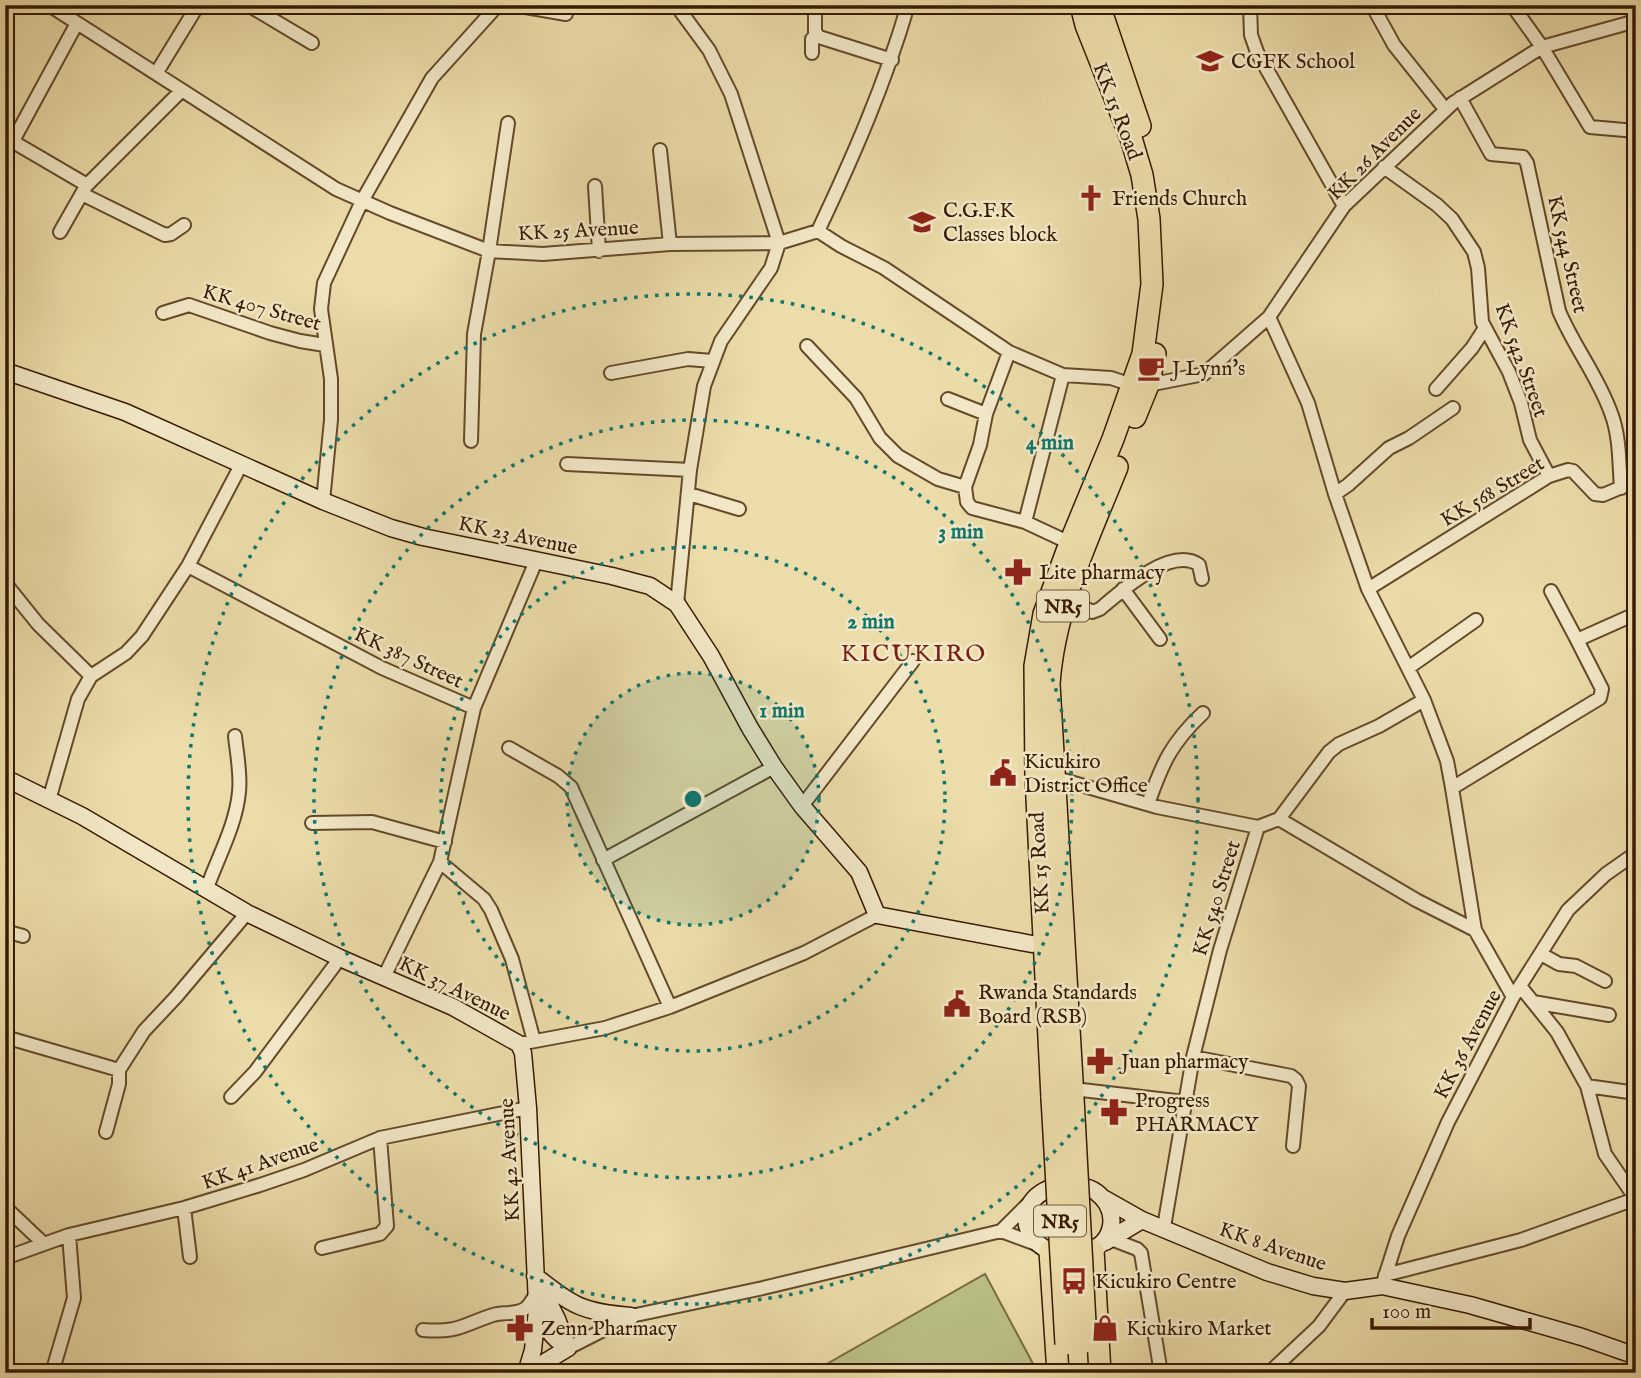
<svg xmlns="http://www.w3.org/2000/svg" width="1641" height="1378" viewBox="0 0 1641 1378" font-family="'IM FELL English',serif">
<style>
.green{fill:#bac086;stroke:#786d43;stroke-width:2}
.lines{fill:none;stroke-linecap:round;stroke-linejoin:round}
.street-casing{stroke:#634a2a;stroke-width:16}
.secondary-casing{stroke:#361a00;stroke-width:19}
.highway-casing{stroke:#361a00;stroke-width:24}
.street{stroke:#f2e8c7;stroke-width:12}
.secondary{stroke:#f2e8c7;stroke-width:16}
.highway{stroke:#ebdca9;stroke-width:21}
.highway-bridge-casing{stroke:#361a00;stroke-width:24;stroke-linecap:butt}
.highway-bridge{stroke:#ebdca9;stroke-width:21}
.ring{fill:none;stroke:#0f766e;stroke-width:3.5;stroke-dasharray:3.5 7}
.labels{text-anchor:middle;stroke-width:5;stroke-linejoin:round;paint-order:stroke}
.shield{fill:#f2e8c7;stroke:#6e583c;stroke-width:2}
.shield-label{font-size:19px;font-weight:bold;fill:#361a00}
.poi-label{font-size:21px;fill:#361a00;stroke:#f2e8c7;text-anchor:start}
.street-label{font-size:21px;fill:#361a00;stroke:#f2e8c7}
.quarter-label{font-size:24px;letter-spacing:2px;fill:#7a1f14;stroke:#f2e8c7}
.centre{fill:#0f766e;stroke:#f2e8c7;stroke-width:3.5}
.ring-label{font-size:21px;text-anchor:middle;font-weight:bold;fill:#0f766e;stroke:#f2e8c7;stroke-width:5;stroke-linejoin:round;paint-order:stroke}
</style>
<rect width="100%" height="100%" fill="#ebdca9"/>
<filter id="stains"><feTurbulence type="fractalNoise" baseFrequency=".00286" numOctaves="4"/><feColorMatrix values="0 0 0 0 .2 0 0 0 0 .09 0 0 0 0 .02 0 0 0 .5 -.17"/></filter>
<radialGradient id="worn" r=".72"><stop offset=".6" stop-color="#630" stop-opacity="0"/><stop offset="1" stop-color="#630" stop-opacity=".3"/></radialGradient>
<path class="green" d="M985 1274 1038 1373H811Z"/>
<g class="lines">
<defs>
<path id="street" d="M49 5 336 189 390 213 489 251 543 254 670 244 779 243 818 231 841 246 884 268 1009 352 1063 375 1111 378 1132 385
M248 5 312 43
M514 5 566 14
M676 5 709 50 731 94 779 243 771 268 721 341 704 386 690 470 677 604
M815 5V32L819 37 892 60
M1250 5 1251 35 1257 52 1344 206
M1372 5 1394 45 1445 109
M1512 5 1542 47 1590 127 1636 131
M812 53V39L817 35
M157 72 198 5
M1460 98 1491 154 1523 157 1527 163 1559 311C1574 347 1598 376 1611 413 1620 436 1619 463 1621 488
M5 137 87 185 181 91
M13 141 77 23
M660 150 670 244
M1384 167 1437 205 1452 219 1474 252 1478 268 1482 322 1509 372 1521 403 1530 440 1549 476
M595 186 599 251
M82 194 165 235 171 234 184 225
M818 231C853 157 885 84 908 5
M60 232 85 188
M163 313 189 305 270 333 300 341 325 345
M807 346 856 398 880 438 898 456 938 479 965 487
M1009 352 986 414 980 445 965 487 967 502 972 508 1025 522 1070 543
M611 373 688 359 712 361
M1148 385 1204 374 1269 317 1344 206 1453 103 1542 47 1636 21
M1436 389 1472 348 1485 328
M948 399 986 414
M471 441 474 334 489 251 508 123
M567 464 690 470
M689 494 739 509
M1335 494 1348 485 1389 448 1409 438 1453 408
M323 501 331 420V379L321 309 324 283 362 201 432 78 498 5
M1025 522 1063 375
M188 566 382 668 474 708 536 561
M5 583 38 624 91 676 78 699 49 800
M1123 589 1160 639
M1368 589 1549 476 1568 470 1573 471 1595 494 1603 495 1636 481
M1551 591 1577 640
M1066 596 1092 612 1100 609C1120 592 1171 545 1199 565L1202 579
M1408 668 1476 620
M91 676 126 653 142 636 188 566 241 465
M1424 700 1447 761 1452 788
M509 748 558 776 571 787 670 1007
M1053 777 1157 807 1258 827
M1148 804C1162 764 1171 743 1203 713
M802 806 913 661
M1279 819 1416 900 1475 930
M312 823 372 822 445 842
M603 860 774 767
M440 862 484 899 491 910 512 959 534 1041
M207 888C218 857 236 825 239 792 241 774 237 755 235 736
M5 931 23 936
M1541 954 1559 964 1576 966 1605 981
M384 977 440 862 474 708
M1520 986 1557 1032 1587 1086 1636 1093
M1513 997 1475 930 1452 788 1600 698 1602 689 1577 640 1633 615
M1533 1002 1609 1015
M5 1037 119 1070 144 1031 176 997 247 913
M519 1044 605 1028 670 1007 804 953 877 915
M1193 1057 1291 1076 1296 1080 1299 1086 1293 1146
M1587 1086 1605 1154 1636 1199
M1082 1090 1185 1102
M231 1097 255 1072 340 958
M106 1132 119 1084V1070
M5 1207 43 1243
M184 1208 190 1257
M1164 1227 1193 1057 1220 950 1258 827 1279 819 1329 752 1339 744 1379 726 1424 700 1368 589 1335 494 1308 403 1269 317
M1001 1231 1036 1244
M1111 1239 1137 1249 1141 1253 1161 1373
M322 1248 380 1234 387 1226 380 1138
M5 1258 69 1235 184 1208 260 1185 304 1170 380 1138 528 1108
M1385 1275 1521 1240 1635 1199
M1382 1286 1398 1236 1448 1122 1513 997 1568 910 1606 874 1636 853
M423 1330C458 1333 462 1325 493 1315 503 1312 517 1315 526 1308 530 1304 533 1299 536 1294
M568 1348 631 1316 763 1288 1001 1231 1031 1201
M52 1373 74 1298 69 1235
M1269 1373 1319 1326 1345 1291
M1633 1373 1636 1365"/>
<path id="secondary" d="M5 371 125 412 323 501 391 528 423 537 612 576 650 586 677 604 711 656 750 728 774 767 802 806 859 872 877 915 1032 944
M5 778 82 816 247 913 340 958 453 1007 519 1044 523 1053 528 1108 537 1304C543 1324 550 1337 568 1348
M1060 1185C1071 1185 1087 1185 1096 1192 1119 1209 1116 1241 1089 1251 1033 1272 996 1201 1060 1185Z
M1103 1198 1142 1220 1267 1272 1313 1286 1345 1291 1382 1286 1470 1305 1582 1337 1636 1356
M1105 1242 1142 1220
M535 1276C574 1306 581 1312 631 1316
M539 1283 557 1319 568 1348
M526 1373 533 1350 537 1310
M527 1373 568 1348"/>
<path id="highway" d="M1099 5 1140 126
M1135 417 1148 385 1155 354
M1052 1098 1036 778 1035 666 1044 614 1070 543 1113 439 1143 354 1152 284 1149 219 1142 175 1131 138 1086 25 1081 5
M1073 1098 1049 684C1054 608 1089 537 1117 467
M1093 1250 1100 1373
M1050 1251 1058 1373"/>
</defs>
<use href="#street" class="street-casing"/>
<use href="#secondary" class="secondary-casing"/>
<use href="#highway" class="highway-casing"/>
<use href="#street" class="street"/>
<use href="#secondary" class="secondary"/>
<use href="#highway" class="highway"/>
<defs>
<path id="highway-bridge" d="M1052 1098 1066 1344
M1073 1098 1086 1342"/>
</defs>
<use href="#highway-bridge" class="highway-bridge-casing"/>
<use href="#highway-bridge" class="highway-bridge"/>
</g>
<circle cx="693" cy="799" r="126" fill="#0f766e" fill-opacity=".12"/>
<g class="ring">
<circle cx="693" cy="799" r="126"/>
<circle cx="693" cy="799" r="252"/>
<circle cx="693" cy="799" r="379"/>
<circle cx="693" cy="799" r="505"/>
</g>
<defs>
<symbol id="school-bare" viewBox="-9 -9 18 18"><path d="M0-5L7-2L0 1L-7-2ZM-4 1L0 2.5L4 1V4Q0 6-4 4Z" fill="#8f2418" stroke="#f2e8c7" stroke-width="2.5" paint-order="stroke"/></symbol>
<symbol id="church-bare" viewBox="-9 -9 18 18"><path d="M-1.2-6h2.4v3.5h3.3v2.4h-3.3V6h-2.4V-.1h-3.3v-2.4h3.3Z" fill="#8f2418" stroke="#f2e8c7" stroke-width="2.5" paint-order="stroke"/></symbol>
<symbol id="cafe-bare" viewBox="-9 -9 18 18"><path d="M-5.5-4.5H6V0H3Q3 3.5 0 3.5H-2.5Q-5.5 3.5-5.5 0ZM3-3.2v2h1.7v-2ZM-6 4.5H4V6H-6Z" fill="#8f2418" stroke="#f2e8c7" stroke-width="2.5" paint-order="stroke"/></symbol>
<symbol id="pharmacy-bare" viewBox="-9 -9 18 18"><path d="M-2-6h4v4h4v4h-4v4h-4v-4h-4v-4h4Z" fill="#8f2418" stroke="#f2e8c7" stroke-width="2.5" paint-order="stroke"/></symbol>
<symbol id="civic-bare" viewBox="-9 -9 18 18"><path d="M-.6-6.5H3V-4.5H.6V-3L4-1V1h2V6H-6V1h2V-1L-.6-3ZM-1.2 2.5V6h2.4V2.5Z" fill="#8f2418" stroke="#f2e8c7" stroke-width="2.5" paint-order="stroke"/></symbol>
<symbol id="bus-bare" viewBox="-9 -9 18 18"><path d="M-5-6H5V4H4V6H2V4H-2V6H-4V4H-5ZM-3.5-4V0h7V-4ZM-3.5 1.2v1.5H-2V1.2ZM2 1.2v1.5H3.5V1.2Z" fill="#8f2418" stroke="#f2e8c7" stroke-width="2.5" paint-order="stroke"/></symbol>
<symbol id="shop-bare" viewBox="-9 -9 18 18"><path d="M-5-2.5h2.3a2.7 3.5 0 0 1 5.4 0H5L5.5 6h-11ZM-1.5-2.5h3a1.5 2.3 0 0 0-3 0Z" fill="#8f2418" stroke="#f2e8c7" stroke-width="2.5" paint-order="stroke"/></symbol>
</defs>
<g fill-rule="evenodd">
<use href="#school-bare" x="1191" y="42" width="38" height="38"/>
<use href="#church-bare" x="1072" y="179" width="38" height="38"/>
<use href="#school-bare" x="903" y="203" width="38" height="38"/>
<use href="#cafe-bare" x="1132" y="349" width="38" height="38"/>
<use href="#pharmacy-bare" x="999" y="553" width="38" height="38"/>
<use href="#civic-bare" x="984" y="754" width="38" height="38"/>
<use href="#civic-bare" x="938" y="985" width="38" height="38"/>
<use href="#pharmacy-bare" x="1081" y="1042" width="38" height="38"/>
<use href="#pharmacy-bare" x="1095" y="1093" width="38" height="38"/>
<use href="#bus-bare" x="1055" y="1262" width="38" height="38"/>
<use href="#pharmacy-bare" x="501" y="1309" width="38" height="38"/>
<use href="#shop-bare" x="1086" y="1309" width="38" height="38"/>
</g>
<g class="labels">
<g class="shield">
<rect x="1037" y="590.5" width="52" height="31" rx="5"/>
<rect x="1034" y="1205.5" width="52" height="31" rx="5"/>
</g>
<g class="shield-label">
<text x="1063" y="613">NR5</text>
<text x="1060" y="1228">NR5</text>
</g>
<g class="poi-label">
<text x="1231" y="68">CGFK School</text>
<text x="1112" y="205">Friends Church</text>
<text x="943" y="217">C.G.F.K<tspan x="943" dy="24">Classes block</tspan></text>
<text x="1172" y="375">J Lynn's</text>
<text x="1039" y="579">Lite pharmacy</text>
<text x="1024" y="768">Kicukiro<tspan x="1024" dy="24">District Office</tspan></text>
<text x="978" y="999">Rwanda Standards<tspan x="978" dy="24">Board (RSB)</tspan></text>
<text x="1121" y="1068">Juan pharmacy</text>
<text x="1135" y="1107">Progress<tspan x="1135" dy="24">PHARMACY</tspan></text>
<text x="1095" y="1288">Kicukiro Centre</text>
<text x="541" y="1335">Zenn Pharmacy</text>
<text x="1126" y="1335">Kicukiro Market</text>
</g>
<g class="street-label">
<text transform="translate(1118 111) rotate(69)" y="7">KK 15 Road</text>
<text transform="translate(1374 153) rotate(-45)" y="7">KK 26 Avenue</text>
<text transform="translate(578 230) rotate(-3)" y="7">KK 25 Avenue</text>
<text transform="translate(1568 254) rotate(77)" y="7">KK 544 Street</text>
<text transform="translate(262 307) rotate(16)" y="7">KK 407 Street</text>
<text transform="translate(1522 360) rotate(70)" y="7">KK 542 Street</text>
<text transform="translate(1492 491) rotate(-31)" y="7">KK 568 Street</text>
<text transform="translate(518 535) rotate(12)" y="7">KK 23 Avenue</text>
<text transform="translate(409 657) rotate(25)" y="7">KK 387 Street</text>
<text transform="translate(1039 863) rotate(-93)" y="7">KK 15 Road</text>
<text transform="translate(1216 898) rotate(-73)" y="7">KK 540 Street</text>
<text transform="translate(455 988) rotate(26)" y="7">KK 37 Avenue</text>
<text transform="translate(1467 1044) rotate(-62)" y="7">KK 36 Avenue</text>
<text transform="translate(509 1160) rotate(-93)" y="7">KK 42 Avenue</text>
<text transform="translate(260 1163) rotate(-19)" y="7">KK 41 Avenue</text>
<text transform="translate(1273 1246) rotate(19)" y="7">KK 8 Avenue</text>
</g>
<g class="quarter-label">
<text x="914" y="661">KICUKIRO</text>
</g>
</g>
<circle cx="693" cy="799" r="10" class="centre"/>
<g class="ring-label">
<text x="1050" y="449">4 min</text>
<text x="961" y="538">3 min</text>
<text x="871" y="628">2 min</text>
<text x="782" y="717">1 min</text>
</g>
<rect width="1641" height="1378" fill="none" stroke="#ebdca9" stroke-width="28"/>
<rect x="7" y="7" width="1627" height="1364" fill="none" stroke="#361a00" stroke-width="3.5"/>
<rect x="14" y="14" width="1613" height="1350" fill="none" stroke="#361a00" stroke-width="2"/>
<path d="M1372 1318v10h158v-10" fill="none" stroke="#361a00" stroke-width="3.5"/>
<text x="1382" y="1318" font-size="21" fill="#361a00" stroke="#f2e8c7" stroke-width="5" paint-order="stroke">100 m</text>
<rect width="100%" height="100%" filter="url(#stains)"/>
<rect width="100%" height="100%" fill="url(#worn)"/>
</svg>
